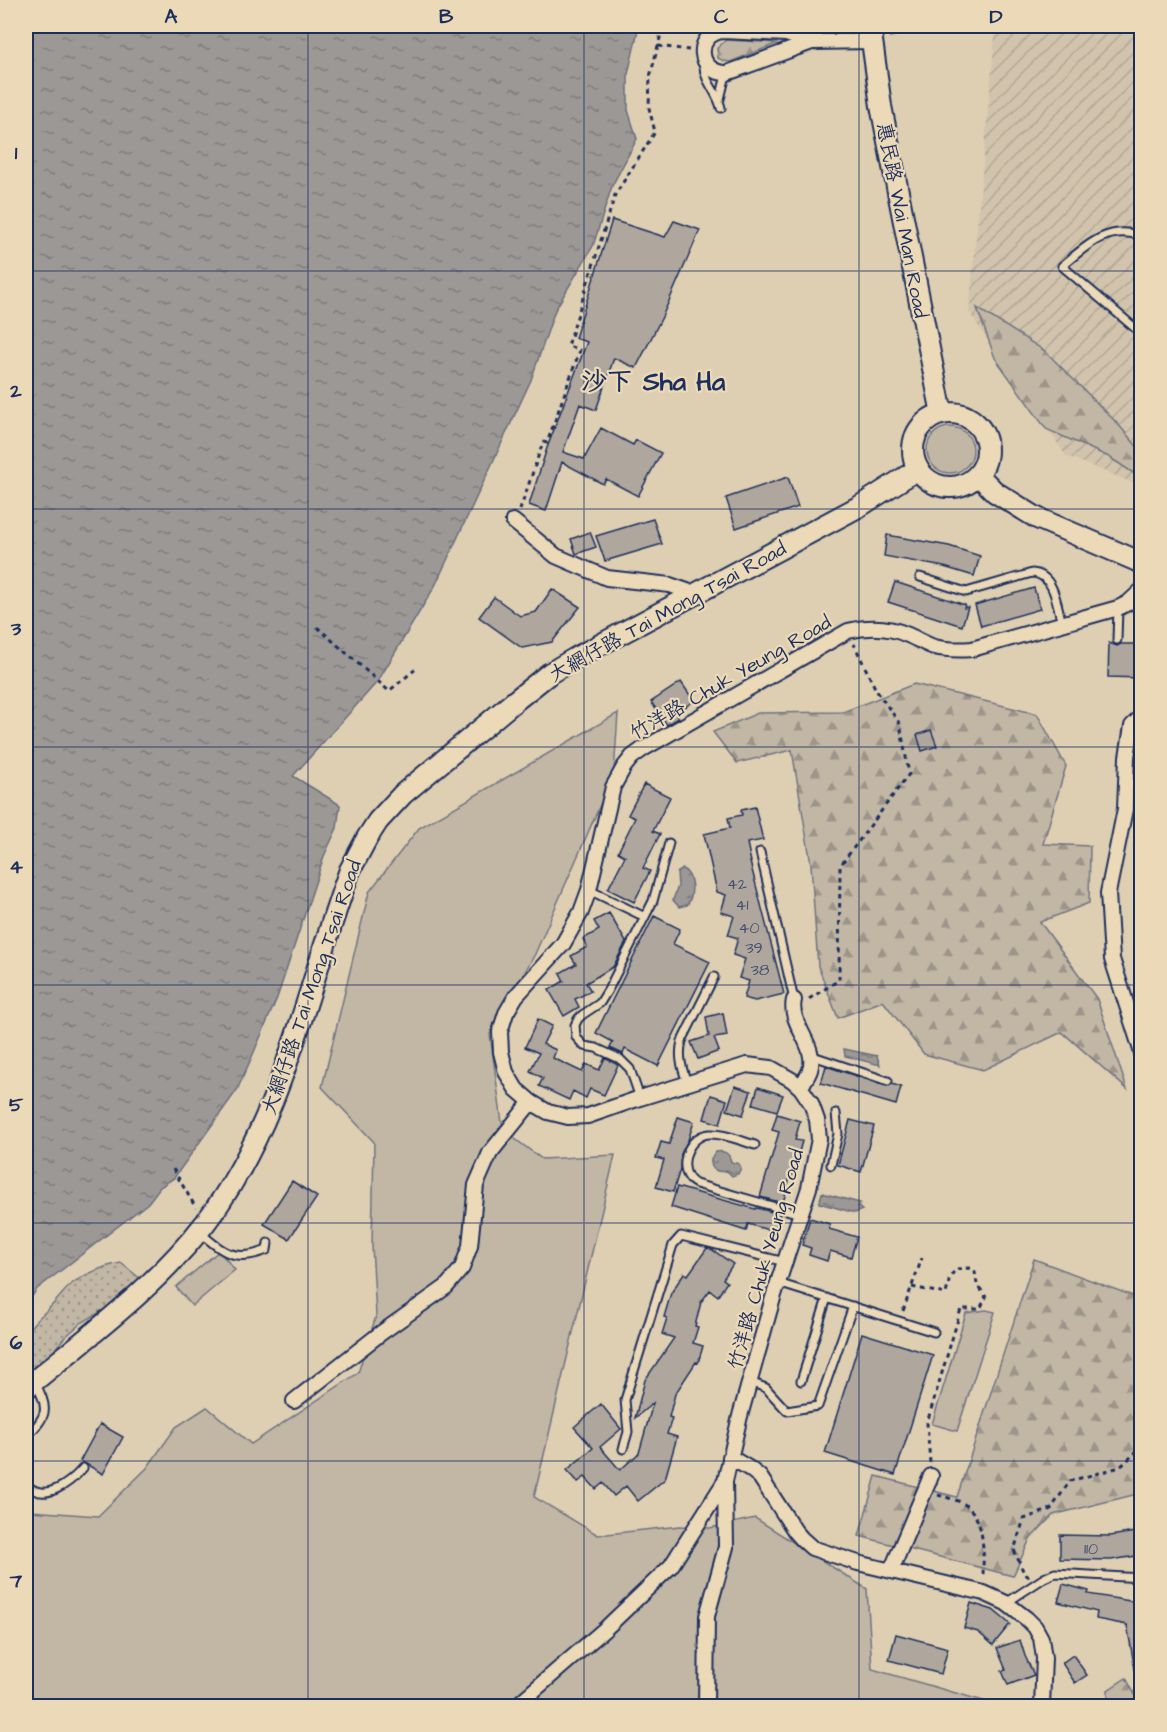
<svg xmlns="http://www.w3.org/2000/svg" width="1167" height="1732" viewBox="0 0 1167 1732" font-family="'Architects Daughter','LXGW WenKai TC',sans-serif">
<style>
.industrial{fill:url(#industrial-furrows)}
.grass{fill:#c2b7a5;stroke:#6e7382;stroke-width:1.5}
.forest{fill:url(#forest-firs);stroke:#6e7382;stroke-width:1.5}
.park{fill:url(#park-dots);stroke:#6e7382;stroke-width:1.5}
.water{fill:url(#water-ripples);stroke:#686e7f;stroke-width:1.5}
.building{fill:#afa79d;stroke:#1b2f5e;stroke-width:1.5}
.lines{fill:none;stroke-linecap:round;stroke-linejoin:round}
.lane-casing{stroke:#1b2f5e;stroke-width:11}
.street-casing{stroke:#1b2f5e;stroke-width:18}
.secondary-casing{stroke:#1b2f5e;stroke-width:24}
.path{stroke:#1b2f5e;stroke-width:3;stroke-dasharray:4.5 4.5;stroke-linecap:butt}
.lane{stroke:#ecd9b7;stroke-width:7}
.street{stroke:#ecd9b7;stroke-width:14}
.secondary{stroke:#ecd9b7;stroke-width:20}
.grid{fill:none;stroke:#1b2f5e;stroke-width:1.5;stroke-opacity:0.55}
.labels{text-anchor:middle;stroke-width:4.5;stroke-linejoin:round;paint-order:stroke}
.number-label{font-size:16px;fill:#404d6e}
.street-label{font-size:20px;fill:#1b2f5e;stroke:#ecd9b7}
.district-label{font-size:26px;font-weight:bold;fill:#1b2f5e;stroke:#ecd9b7}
.neatline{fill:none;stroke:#1b2f5e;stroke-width:2}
.grid-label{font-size:20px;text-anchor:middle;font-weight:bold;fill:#1b2f5e}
</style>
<defs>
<pattern id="industrial-furrows" width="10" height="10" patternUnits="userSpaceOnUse" patternTransform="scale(1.5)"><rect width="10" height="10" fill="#d1c3ac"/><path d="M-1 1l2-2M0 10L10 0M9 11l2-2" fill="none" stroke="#b3a896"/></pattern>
<pattern id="forest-firs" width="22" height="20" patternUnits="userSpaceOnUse" patternTransform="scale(1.5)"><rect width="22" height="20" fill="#c2b7a5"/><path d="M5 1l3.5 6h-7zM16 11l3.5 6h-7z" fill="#9d958a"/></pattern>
<pattern id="park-dots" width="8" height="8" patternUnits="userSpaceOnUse" patternTransform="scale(1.5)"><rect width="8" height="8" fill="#c2b7a5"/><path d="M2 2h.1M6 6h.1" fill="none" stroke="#9d958a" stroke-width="1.8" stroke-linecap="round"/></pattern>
<pattern id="water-ripples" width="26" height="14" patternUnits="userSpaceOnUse" patternTransform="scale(1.5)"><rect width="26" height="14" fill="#9c9895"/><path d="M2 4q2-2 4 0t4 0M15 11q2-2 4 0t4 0" fill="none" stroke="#7e7c7d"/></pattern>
</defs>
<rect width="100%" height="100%" fill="#dfcfb2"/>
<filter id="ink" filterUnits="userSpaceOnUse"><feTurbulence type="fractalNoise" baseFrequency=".0167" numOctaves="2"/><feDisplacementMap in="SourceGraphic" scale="12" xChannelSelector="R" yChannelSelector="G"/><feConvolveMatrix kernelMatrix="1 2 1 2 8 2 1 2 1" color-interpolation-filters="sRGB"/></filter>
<g filter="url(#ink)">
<path class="industrial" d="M996 26H1141V486L1066 456 969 312Z"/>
<path class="grass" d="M927 450a23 23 0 1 1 46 0a23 23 0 1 1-46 0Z
M618 713 614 773 535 954 490 1034 503 1130 542 1159 615 1155 534 1497 598 1535 680 1526 710 1528 755 1518 867 1589 872 1669 1001 1706H26V1506L30 1511 98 1516 147 1468 176 1427 207 1407 251 1444 358 1373 376 1316 372 1246 374 1142 322 1087 369 892 419 828Z
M219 1251 235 1270 192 1306 176 1287Z
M986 1310 995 1312 957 1431 932 1424 966 1313Z"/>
<path class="forest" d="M892 26H924L919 30 890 37Z
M726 40 778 43 730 62 724 61 718 58 717 48Z
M977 308 1045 351 1117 423 1141 451V478L1109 457 1046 429 995 358Z
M914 684 1037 714 1066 766 1043 844 1090 846 1089 903 1040 922 1097 999 1127 1089 1062 1032 983 1070 924 1054 883 1001 838 1018 818 966 811 864 792 750 737 763 713 732 758 713 843 712Z
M1034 1259 1141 1299V1490L1133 1495 1053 1515 1030 1539 1013 1576 859 1536 876 1476 957 1497Z
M1126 1678 1141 1706H1108V1690Z"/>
<path class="park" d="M121 1263 142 1280 123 1299 81 1323 64 1338 42 1365 26 1379C26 1366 23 1350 26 1337 28 1324 47 1312 55 1302 61 1296 67 1287 74 1282 88 1273 104 1266 121 1263Z"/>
<path class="water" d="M26 26H639L628 74V110L637 139 612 186 593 246 555 310 531 380 435 586 378 681 293 776 340 805 337 828 324 856 277 998 251 1059 237 1090 174 1178 160 1187 148 1203 37 1289 26 1305Z
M683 869C694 876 694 895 687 905L679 907 673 900 678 886 677 873Z
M844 1049 877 1056 880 1065 845 1056Z
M716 1152C725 1150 730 1154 731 1162L739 1164 741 1168 738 1174 732 1176 727 1171C717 1173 710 1170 711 1159Z
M822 1193 860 1203 858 1207 862 1210 855 1213 819 1203Z"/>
<path class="building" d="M612 220 665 237 674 221 700 230 662 317 636 368 614 358 596 410 580 404 563 452 584 459 601 428 633 445 636 440 661 453 638 496 606 479 603 484 562 462 546 511 529 505 547 448 587 342 575 338Z
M788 477 798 507 736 528 726 498Z
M653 519 662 544 605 561 596 536Z
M590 532 596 547 576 554 571 539Z
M887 535 949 546 980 556 974 576 944 567 884 556Z
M895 582 965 605 964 608 968 607 962 626 888 602Z
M1034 588 1040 609 981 626 975 605Z
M552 589 580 607 552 642 522 648 479 617 494 597 520 616 536 612Z
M1109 643 1117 646 1121 644H1142V678L1108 677Z
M681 682 694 701 676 713 679 718 667 725 651 702Z
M931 730 937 746 922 751 917 735Z
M644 784 670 797 653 831 660 834 643 868 650 871 634 902 608 889 625 856 618 852 635 818 628 815Z
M755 807 763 840 747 843 751 862H750L784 994 755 1001 744 998 749 981 739 978 745 959 733 955 738 938 728 935 734 916 721 912 726 895 717 892 704 834 730 828 728 818 742 815 741 810Z
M609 913 626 942 613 967 586 983 591 991 575 999 579 1007 564 1016 549 990 564 981 560 973 576 964 571 956 587 947 583 939 599 930 594 921Z
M654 916 680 929 673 944 710 962 658 1066 625 1049 623 1054 610 1048 613 1042 596 1033Z
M723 1013 727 1036 714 1038 719 1051 698 1059 691 1042 709 1036 706 1017Z
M538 1019 552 1026 543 1044 556 1050 553 1058 582 1072 586 1064 599 1070 605 1058 618 1065 604 1095 590 1089 586 1098 573 1091 569 1100 539 1086 543 1078 530 1071 539 1053 525 1047Z
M826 1066 886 1086 892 1084 901 1087 896 1105 821 1083Z
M735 1086 751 1091 743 1115 727 1110Z
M758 1087 783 1095 777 1111 753 1104Z
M711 1095 727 1100 720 1124 704 1119Z
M777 1114 800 1121 795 1140 802 1141 792 1178 790 1177 783 1203 760 1197 779 1132 772 1130Z
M678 1117 694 1122 688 1140 681 1154 680 1169 673 1192 656 1187 664 1160 656 1158 661 1142 669 1144Z
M850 1120 874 1126 861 1172 838 1165Z
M292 1181 317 1197 289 1239 264 1224Z
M677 1187 755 1209 757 1208 780 1214 775 1232 748 1224 746 1231 671 1207Z
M810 1218 830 1224 829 1229 857 1237 851 1257 830 1251 827 1261 809 1255 811 1248 802 1245Z
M707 1248 711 1249 733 1264 723 1279 727 1282 718 1296 710 1290 701 1302 695 1326 698 1327 693 1343 703 1346 698 1363 696 1362 675 1394 669 1417 672 1418 667 1434 677 1437 665 1479 638 1501 626 1486 614 1496 603 1483 596 1489 585 1477 578 1482 567 1470 593 1448 574 1427 601 1404 621 1429 600 1447 620 1470 639 1453 653 1403 635 1418 645 1380 674 1338 662 1334 667 1318 664 1317 671 1293 684 1273 688 1275Z
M862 1333 933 1355 895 1475 825 1453Z
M100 1424 123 1437 103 1474 86 1464 80 1461Z
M1142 1531V1555L1111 1560 1060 1559V1535L1110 1536Z
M1063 1584 1089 1591 1088 1594 1130 1601H1142V1670H1135L1127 1625 1096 1619 1097 1612 1058 1602Z
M971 1603 993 1610 1010 1624 993 1645 978 1632 964 1628Z
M896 1634 948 1648 941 1674 889 1660Z
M1020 1640 1025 1656 1034 1675 1008 1685 1002 1671 1006 1670 997 1648Z
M1073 1655 1087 1675 1075 1683 1062 1663Z"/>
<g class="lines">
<defs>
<path id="lane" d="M704 64C703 81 718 92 721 108
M720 99 725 79 729 74
M1142 236C1108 224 1086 246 1062 266L1142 334
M920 577 966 592 1032 573C1055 574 1057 606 1062 624
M1117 640 1118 608
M760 852 794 1000
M589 890 645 917
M810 1055 888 1081
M687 1083C682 1068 678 1057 682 1041L714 977
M640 1098 630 1069 620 1059 596 1048 584 1046 576 1037 575 1025 578 1019 582 1015 600 1003 608 990 653 901 669 843
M755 1145C741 1141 724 1133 709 1134 686 1136 675 1173 696 1184L800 1214
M831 1165 838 1134 836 1113
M200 1232C223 1254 237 1262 267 1250L268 1243
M778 1283 934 1332
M801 1381 827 1298
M750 1382 766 1388 787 1411 818 1406 853 1306
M26 1437C46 1417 51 1410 35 1383
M623 1449 628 1432 625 1400 673 1245 681 1236 785 1262
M26 1484C44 1504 70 1483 83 1468
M1006 1603 1044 1578 1055 1573 1142 1578"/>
<path id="street" d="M812 42 727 73C697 74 694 34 723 31L786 34 812 42 872 41
M513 521 556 556 607 578 670 585 696 594
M1142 716 1132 726 1127 757 1125 809 1108 893 1112 959 1142 1053
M794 1000C788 1024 818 1045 810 1070 808 1076 803 1082 801 1088
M294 1401 381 1333 446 1287 462 1268 470 1246 476 1185 490 1153 531 1102
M730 1457 750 1469 760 1477 795 1531 802 1539 812 1548 858 1563 984 1593 1006 1603 1027 1619 1035 1627 1041 1638 1044 1658 1042 1706
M891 1571 931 1476
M516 1706 605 1629 671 1566 725 1481
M706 1706 707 1616 726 1547 725 1481 740 1416 773 1298 809 1188 819 1139 817 1120 811 1103 801 1088 792 1080 771 1068 747 1065 640 1098 588 1116 568 1117 548 1112 531 1102 516 1089 506 1072 501 1052 500 1032 506 1013 516 996 563 944 581 912 589 890 613 787 624 767 632 757 643 749 848 631C869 626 888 626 908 635 917 639 925 644 934 647 947 650 959 650 972 649L1118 608 1128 603 1142 590"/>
<path id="secondary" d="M870 26 881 106 942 414
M913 450a37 37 0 1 1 74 0a37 37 0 1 1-74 0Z
M978 475 995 492 1037 518 1142 563
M26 1388C87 1337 156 1287 206 1222 284 1119 306 989 350 870L367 838 378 821 403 794 516 700 550 673 579 656 860 506 918 469"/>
</defs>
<use href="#lane" class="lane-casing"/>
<use href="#street" class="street-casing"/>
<use href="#secondary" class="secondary-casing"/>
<path class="path" d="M658 46 689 50
M520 510 543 442 547 443 580 350 568 346 615 195 655 132 649 108 650 77 663 26
M317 627 389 691 417 668
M809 999 839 980 840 866 909 774 900 724 876 690 854 644
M173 1169 196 1208
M912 1287 946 1294 950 1277 956 1269 969 1268 975 1272 977 1284 986 1297 980 1309H961L927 1423 930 1463
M903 1311 922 1258
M938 1495C948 1498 961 1500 969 1508 986 1524 983 1557 983 1578
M1029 1577 1024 1573 1014 1550 1024 1519 1051 1509 1070 1481 1120 1467 1142 1447"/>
<use href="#lane" class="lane"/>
<use href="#street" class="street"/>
<use href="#secondary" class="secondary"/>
</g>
</g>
<path class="grid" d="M308 26V1706M584 26V1706M859 26V1706M26 271H1142M26 509H1142M26 747H1142M26 985H1142M26 1223H1142M26 1461H1142"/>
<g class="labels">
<g class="number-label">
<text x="737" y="889">42</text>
<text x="742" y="910">41</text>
<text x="749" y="933">40</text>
<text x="754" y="953">39</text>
<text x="760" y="975">38</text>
<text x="1091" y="1554">110</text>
</g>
<g class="street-label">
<text transform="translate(903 220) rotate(79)" y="7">惠民路 Wai Man Road</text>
<text transform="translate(667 611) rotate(-29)" y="7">大網仔路 Tai Mong Tsai Road</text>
<text transform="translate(730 677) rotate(-30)" y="7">竹洋路 Chuk Yeung Road</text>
<text transform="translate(311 987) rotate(-71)" y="7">大網仔路 Tai Mong Tsai Road</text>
<text transform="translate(765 1259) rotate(-74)" y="7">竹洋路 Chuk Yeung Road</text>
</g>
<g class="district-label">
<text x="653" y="390">沙下 Sha Ha</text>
</g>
</g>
<rect width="1167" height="1732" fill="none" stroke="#ecd9b7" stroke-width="66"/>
<rect x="33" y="33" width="1101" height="1666" class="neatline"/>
<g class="grid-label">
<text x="171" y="23">A</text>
<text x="446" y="23">B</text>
<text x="721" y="23">C</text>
<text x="996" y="23">D</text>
<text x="16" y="159">1</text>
<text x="16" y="397">2</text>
<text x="16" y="635">3</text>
<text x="16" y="873">4</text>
<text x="16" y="1111">5</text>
<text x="16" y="1349">6</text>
<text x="16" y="1587">7</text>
</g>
</svg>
